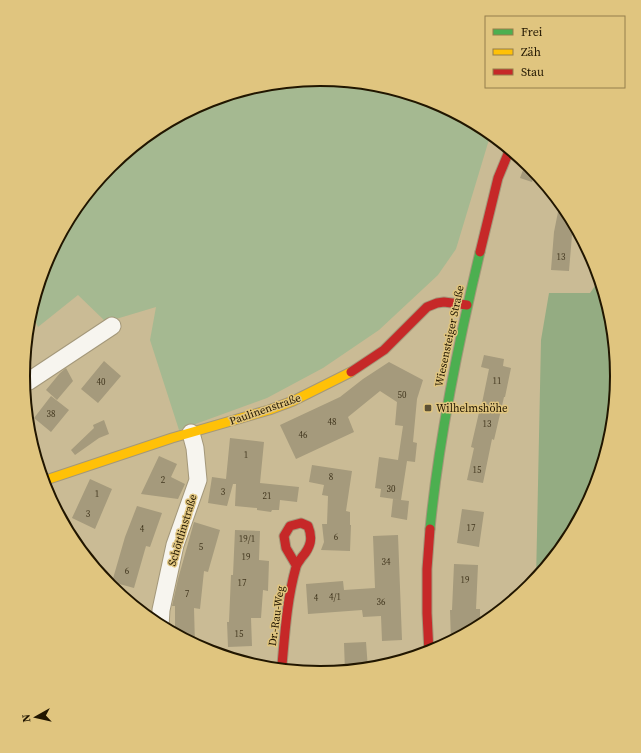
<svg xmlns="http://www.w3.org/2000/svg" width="641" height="753" viewBox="0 0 641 753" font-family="'Source Serif 4',serif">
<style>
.green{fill:#a5b991}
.forest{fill:#94ac82}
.building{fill:#a59a7c}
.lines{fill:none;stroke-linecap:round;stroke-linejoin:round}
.street-casing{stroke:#a4987a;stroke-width:19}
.fast-casing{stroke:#a4987a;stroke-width:11}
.slow-casing{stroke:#a4987a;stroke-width:11}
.jam-casing{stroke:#a4987a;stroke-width:11}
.street{stroke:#f7f5ef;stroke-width:17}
.fast{stroke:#4caf50;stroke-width:9}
.slow{stroke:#ffc107;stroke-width:9}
.jam{stroke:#c62828;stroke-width:9}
.poi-dot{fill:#5c5034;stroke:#e0c57f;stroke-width:1.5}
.labels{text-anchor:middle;stroke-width:3;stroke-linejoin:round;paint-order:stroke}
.number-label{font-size:9px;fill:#42371f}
.street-label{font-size:11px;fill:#211600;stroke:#e0c57f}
.poi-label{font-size:11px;fill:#211600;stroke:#e0c57f;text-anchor:start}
.rim{fill:none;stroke:#211600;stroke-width:2}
</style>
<rect width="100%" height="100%" fill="#cabb95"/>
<path class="green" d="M321 79 379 85 435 102 486 129 491 133 456 249 438 275 379 330 323 368 267 398 179 430 150 340 156 307 106 322 78 295 38 327 31 312 46 262 73 211 110 166 155 129 207 102 263 85Z"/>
<path class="forest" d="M600 279 612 319 618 377 612 435 595 491 568 542 536 581 541 340 549 293H590Z"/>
<path class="building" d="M526 162 535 172 532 182 520 178Z
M560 202 568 211 574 223 572 235 569 271 551 270 554 232Z
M484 355 504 359 503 366 511 368 505 397H504L494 440 492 439 483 483 467 480 474 448 471 447 480 408H481L489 369 481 367Z
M104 361 121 376 98 403 81 389Z
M389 362 423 380 417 399 413 442 417 443 415 462 407 461 401 500 380 497 381 489 375 488 379 457 398 460 403 426 395 425 397 402 380 391 348 417 354 432 296 459 280 425 340 397 363 379Z
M66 368 73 381 57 400 46 390 60 373Z
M51 396 69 410 51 432 34 418Z
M104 420 109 434 99 438 75 455 71 450 94 428 93 425Z
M230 438 264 442 260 483 299 487 297 502 280 500 279 510H272L271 512 257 510V508L235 506 236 484H233L227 506 208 503 212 477 226 479Z
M159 456 177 464 171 477 185 484 178 499 141 494Z
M312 465 352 471 346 511 350 512V525H351L350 551 321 550 324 542 322 524H327L328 496 322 495 324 485 309 482Z
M90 479 112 489 95 529 72 518Z
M393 499 409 501 407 520 391 517Z
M137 506 162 513 150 547 146 546 134 588 112 582 125 537Z
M462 509 484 512 479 547 457 543Z
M194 522 220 530 208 572 204 571 200 609 194 608 195 645 175 635V606H172L178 579Z
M235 530 260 531 259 560 269 561 268 591 263 590 261 618H251L252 646 228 647 227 622H229L231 575H233Z
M398 535 402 640 382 641 381 616 363 617 362 610 308 614 306 584 343 581 344 590 375 588 373 536Z
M454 564 478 565 476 609H480V627L451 642 450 610H452Z
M366 642 368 669 345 672 344 643Z"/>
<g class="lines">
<defs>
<path id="street" d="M24 383 29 381 112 326
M160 626 161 610 175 545 198 480 195 448 191 433"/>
<path id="fast" d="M430 529C439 436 458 344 480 252"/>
<path id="slow" d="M43 481 172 438 269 410 293 401 351 372"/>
<path id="jam" d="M480 252 498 178 510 149
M351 372 384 350 427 307 437 303 444 302 467 305
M429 653 427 613V569L430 529
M283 670 282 665C285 632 287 599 296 567 297 563 300 560 302 557 311 547 313 538 308 526L301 523 290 526 284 536 286 548 296 565"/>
</defs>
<use href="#street" class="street-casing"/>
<use href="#fast" class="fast-casing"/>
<use href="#slow" class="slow-casing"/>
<use href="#jam" class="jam-casing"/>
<use href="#street" class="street"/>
<use href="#fast" class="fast"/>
<use href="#slow" class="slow"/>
<use href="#jam" class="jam"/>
</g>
<rect class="poi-dot" x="424" y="404" width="8" height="8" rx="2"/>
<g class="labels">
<g class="number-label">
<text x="561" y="260">13</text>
<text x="497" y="384">11</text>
<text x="101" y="385">40</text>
<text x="402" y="398">50</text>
<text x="51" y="417">38</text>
<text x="332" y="425">48</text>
<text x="487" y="427">13</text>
<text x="303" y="438">46</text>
<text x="246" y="458">1</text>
<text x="477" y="473">15</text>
<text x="331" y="480">8</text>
<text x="163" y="483">2</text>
<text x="391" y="492">30</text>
<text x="223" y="495">3</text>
<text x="97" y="497">1</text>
<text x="267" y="499">21</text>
<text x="88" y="517">3</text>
<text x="471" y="531">17</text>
<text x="142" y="532">4</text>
<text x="336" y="540">6</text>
<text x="247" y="542">19/1</text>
<text x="201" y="550">5</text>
<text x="246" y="560">19</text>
<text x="386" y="565">34</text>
<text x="127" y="574">6</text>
<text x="465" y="583">19</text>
<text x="242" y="586">17</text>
<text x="187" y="597">7</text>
<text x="335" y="600">4/1</text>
<text x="316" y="601">4</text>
<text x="381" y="605">36</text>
<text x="239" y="637">15</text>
</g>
<g class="street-label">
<text transform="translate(449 336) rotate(-78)" y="4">Wiesensteiger Straße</text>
<text transform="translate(265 409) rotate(-19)" y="4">Paulinenstraße</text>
<text transform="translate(182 530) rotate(-73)" y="4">Schöttlinstraße</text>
<text transform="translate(276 616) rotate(-82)" y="4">Dr.-Rau-Weg</text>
</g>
<g class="poi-label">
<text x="436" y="412">Wilhelmshöhe</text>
</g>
</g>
<path d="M0 0H641V753H0ZM30 376a290 290 0 1 1 580 0a290 290 0 1 1-580 0Z" fill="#e0c57f" fill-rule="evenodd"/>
<path class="rim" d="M30 376a290 290 0 1 1 580 0a290 290 0 1 1-580 0Z"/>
<rect x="485" y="16" width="140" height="72" fill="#e0c57f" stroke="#947f4c"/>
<rect x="493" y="29" width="20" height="6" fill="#4caf50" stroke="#947f4c"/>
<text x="521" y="36" font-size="12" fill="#211600">Frei</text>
<rect x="493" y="49" width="20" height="6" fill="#ffc107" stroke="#947f4c"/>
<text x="521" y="56" font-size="12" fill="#211600">Zäh</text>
<rect x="493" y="69" width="20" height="6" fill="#c62828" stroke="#947f4c"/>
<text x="521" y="76" font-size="12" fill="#211600">Stau</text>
<g transform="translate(36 717) rotate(262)" stroke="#e0c57f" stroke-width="3" paint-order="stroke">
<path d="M0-3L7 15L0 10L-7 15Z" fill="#211600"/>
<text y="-6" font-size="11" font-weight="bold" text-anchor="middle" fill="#211600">N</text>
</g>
</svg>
